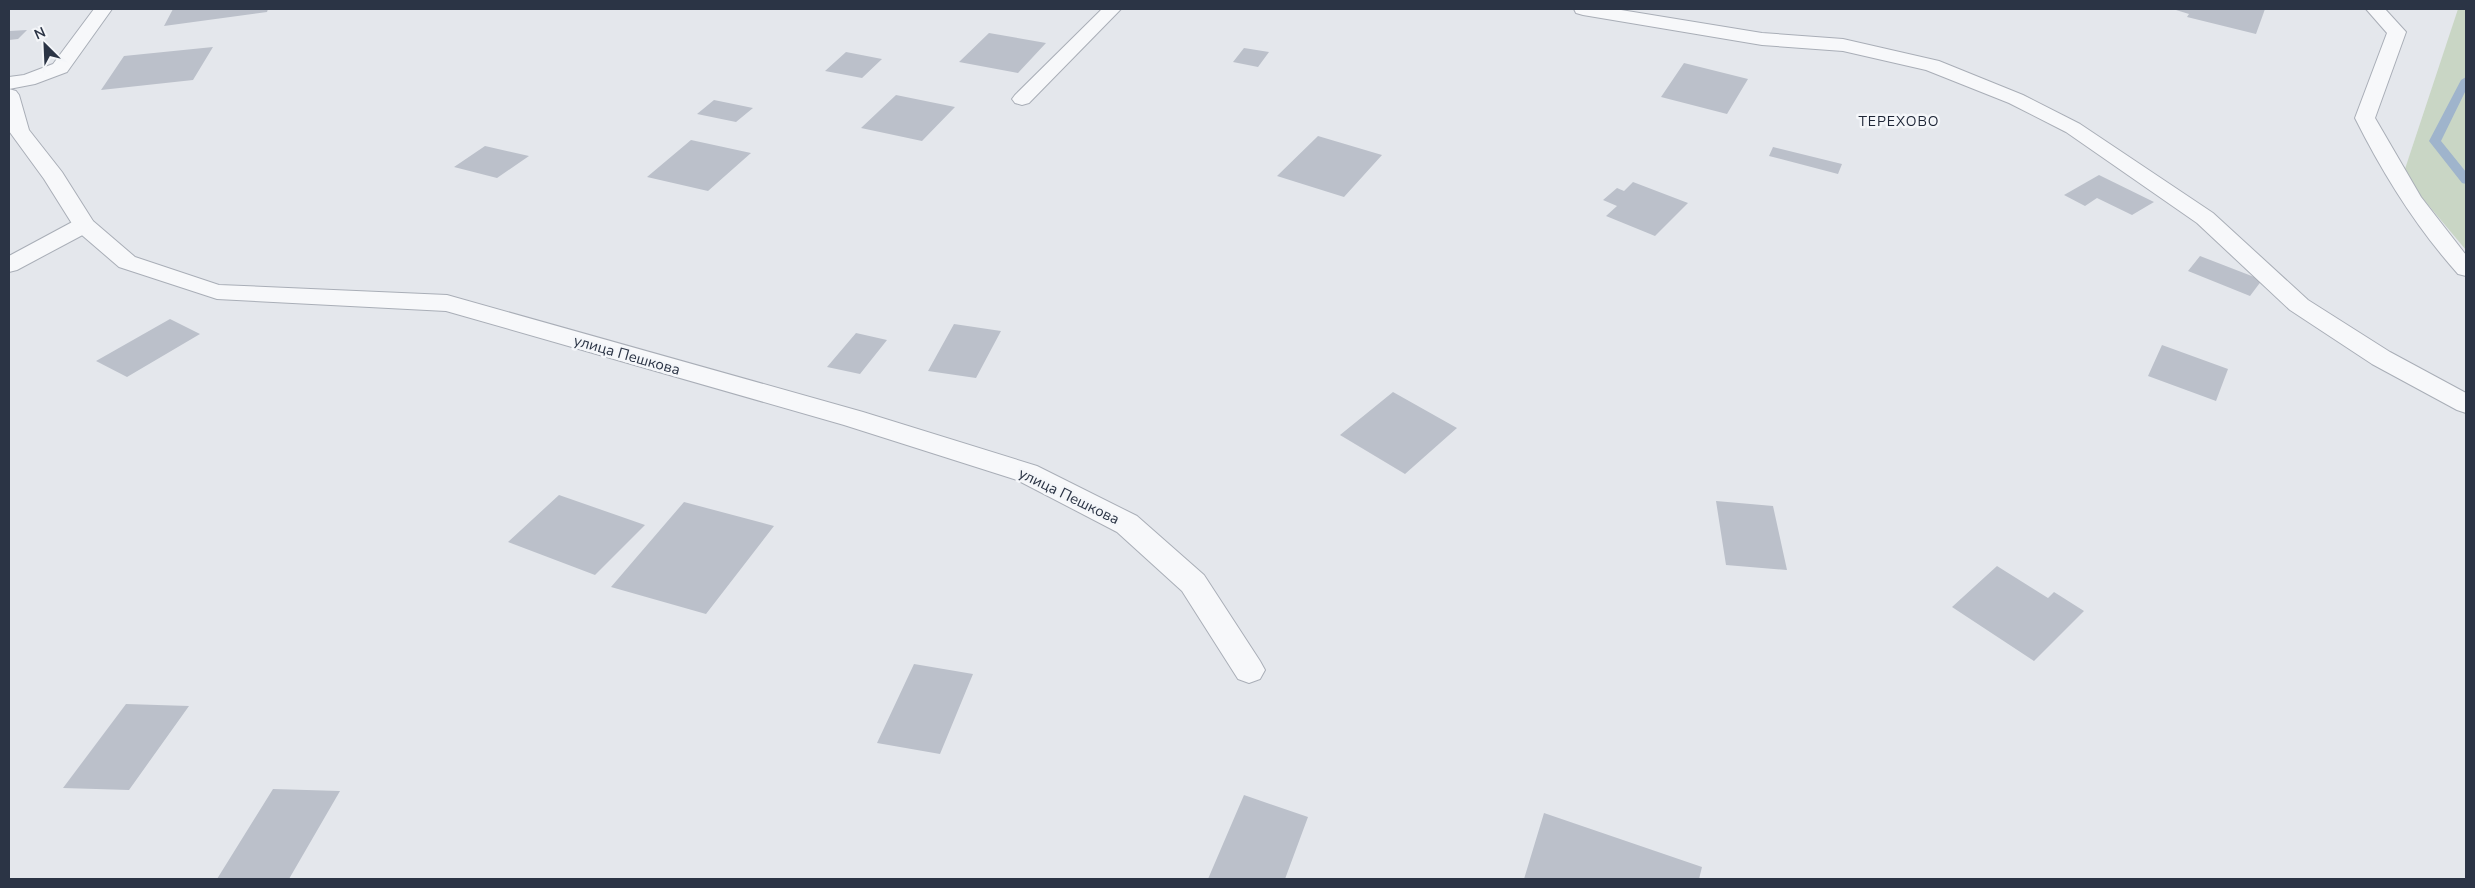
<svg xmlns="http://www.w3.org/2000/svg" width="2475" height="888" viewBox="0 0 2475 888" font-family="'Nunito Sans',sans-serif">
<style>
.green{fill:#c9d6c5}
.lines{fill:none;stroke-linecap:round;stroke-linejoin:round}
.stream{fill:#9fb4cc;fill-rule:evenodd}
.building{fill:#bbc0ca}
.service-casing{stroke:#a9aeb7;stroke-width:2}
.minor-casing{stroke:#a9aeb7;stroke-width:2}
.service{fill:#f7f8fa;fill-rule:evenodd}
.minor{fill:#f7f8fa;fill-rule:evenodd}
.labels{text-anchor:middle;stroke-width:5;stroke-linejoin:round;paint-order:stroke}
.far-neighbourhood-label{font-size:14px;letter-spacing:1px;fill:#1d2536;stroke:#f4f6f9}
.street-label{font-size:15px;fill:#2b3445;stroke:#f4f6f9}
</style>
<rect width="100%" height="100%" fill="#e4e7ec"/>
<path class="green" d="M2458 9H2466V250L2403 175Z"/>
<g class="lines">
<path class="stream" d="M2466 77V90L2441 141 2466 172V184L2462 183 2429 141 2461 80Z"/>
</g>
<path class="building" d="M173 9H268L267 12 164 26Z
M2176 9H2265L2256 34 2187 17 2189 14 2176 10Z
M27 30 18 39 9 40V31Z
M989 33 1046 43 1018 73 959 62Z
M213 47 193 80 101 90 124 56Z
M1244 48 1269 52 1258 67 1233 62Z
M846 52 882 59 862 78 825 71Z
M1684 63 1748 79 1727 114 1661 97Z
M896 95 955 107 922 141 861 128Z
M714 100 753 108 736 122 697 114Z
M1318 136 1382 155 1344 197 1277 176Z
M691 140 751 153 708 191 647 177Z
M485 146 529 156 497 178 454 167Z
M1773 147 1842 164 1838 174 1769 156Z
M2099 175 2154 202 2132 215 2097 198 2085 206 2064 195Z
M1633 182 1688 203 1655 236 1606 216 1617 206 1603 200 1617 188 1624 191Z
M2200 256 2262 280 2250 296 2188 271Z
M170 319 200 334 127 377 96 361Z
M954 324 1001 331 976 378 928 371Z
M856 333 887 340 860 374 827 367Z
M2162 345 2228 369 2216 401 2148 376Z
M1393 392 1457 428 1405 474 1340 435Z
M559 495 645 525 595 575 508 542Z
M1716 501 1773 506 1787 570 1726 565Z
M684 502 774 526 706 614 611 587Z
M1997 566 2048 598 2054 592 2084 611 2034 661 1952 607Z
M914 664 973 674 940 754 877 743Z
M126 704 189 706 129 790 63 788Z
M273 789 340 791 289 879H217Z
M1244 795 1308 817 1285 879H1208Z
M1544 813 1702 867 1699 879H1524Z"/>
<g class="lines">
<defs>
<path id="service" d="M1102 9H1121L1029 103 1022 105 1015 103 1012 99 1015 95Z
M2366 9H2385L2406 32 2375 118 2421 197 2466 255V276L2458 274C2416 227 2383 174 2355 118L2387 33Z
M84 218 92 220 95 225 92 230 17 270 9 272V256L76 220Z"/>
<path id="minor" d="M94 9H112L67 72 35 84 9 89 16 91 19 95 29 130 62 172 93 221 135 257 219 285 447 295 863 412 1037 466 1137 516 1204 575 1260 661 1265 670 1260 679 1249 683 1238 679 1182 591 1117 532 1017 480 844 425 446 311 217 299 119 267 76 230 44 179 9 131V77L24 75 53 64Z
M1574 9H1615L1762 33 1843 39 1939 61 2023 95 2080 124 2213 213 2308 300 2390 352 2466 393V413L2457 410 2372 364 2290 310 2197 223 2066 132 2009 103 1926 70 1843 51 1762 45 1583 15 1576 13Z"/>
</defs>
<use href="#service" class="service-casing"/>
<use href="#minor" class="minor-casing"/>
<use href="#service" class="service"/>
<use href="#minor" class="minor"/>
</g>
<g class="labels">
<g class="far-neighbourhood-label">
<text x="1899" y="126">ТЕРЕХОВО</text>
</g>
<g class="street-label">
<text transform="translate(627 355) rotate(16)" y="5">улица Пешкова</text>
<text transform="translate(1069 496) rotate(26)" y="5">улица Пешкова</text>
</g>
</g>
<rect width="2475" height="888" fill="none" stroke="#2b3445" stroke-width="20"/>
<g transform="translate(45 45) rotate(336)" stroke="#f4f6f9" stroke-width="4" paint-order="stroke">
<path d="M0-4L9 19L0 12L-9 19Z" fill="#2b3445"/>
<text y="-8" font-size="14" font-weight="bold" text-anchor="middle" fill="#2b3445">N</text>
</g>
</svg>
